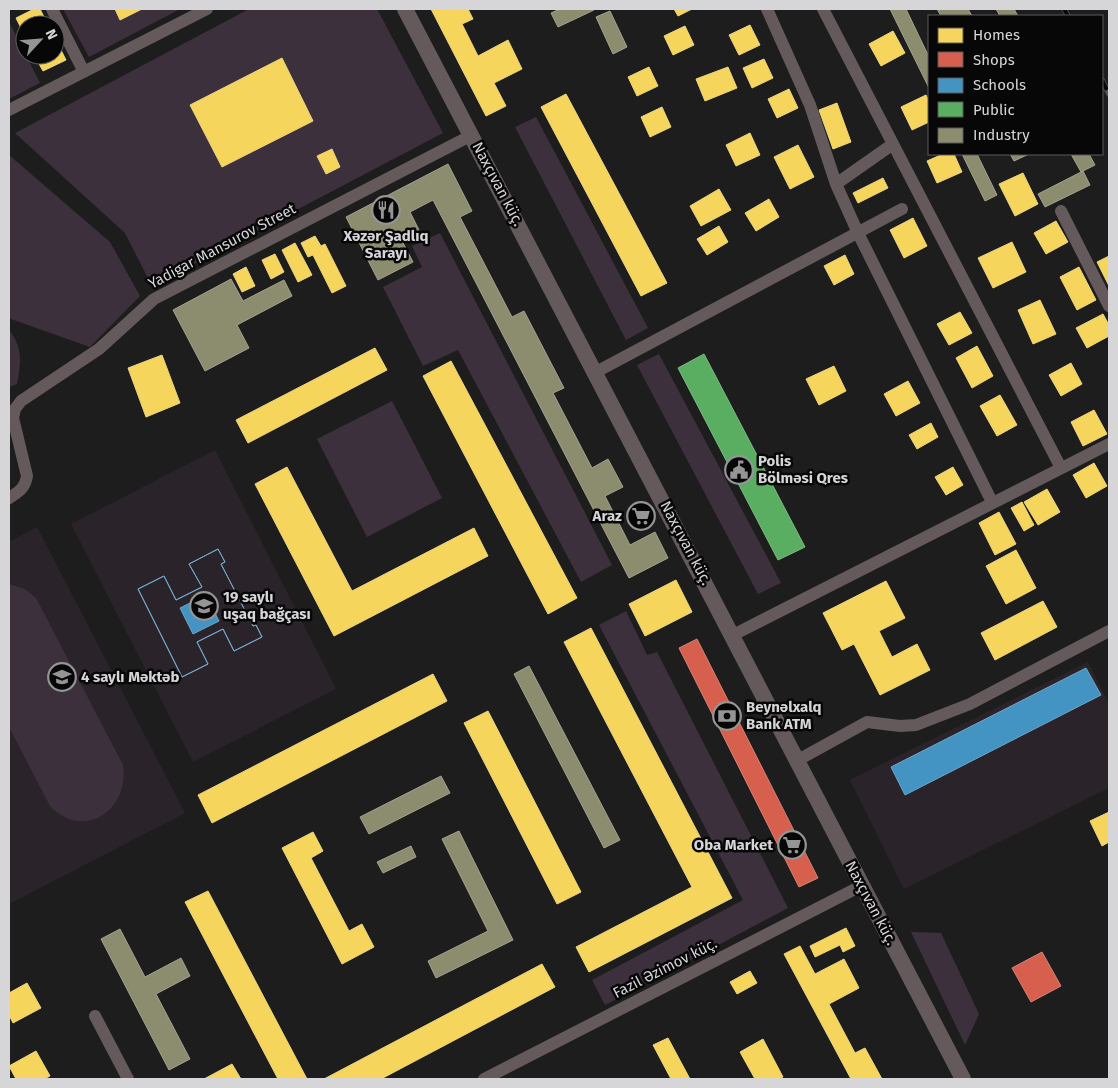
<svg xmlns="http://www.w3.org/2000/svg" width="1118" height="1088" viewBox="0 0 1118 1088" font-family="'Fira Sans',sans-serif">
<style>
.built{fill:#2a242a}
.green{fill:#3c303d}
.homes{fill:#f6d55c;stroke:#ecd581}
.shops{fill:#d6604d;stroke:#d68376}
.schools{fill:#4393c3;stroke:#6fa7c9;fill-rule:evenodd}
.public{fill:#5aae61;stroke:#7fba84}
.industry{fill:#8c8c6e;stroke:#a2a28e}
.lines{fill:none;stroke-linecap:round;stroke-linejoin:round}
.minor{stroke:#655a5b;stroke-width:12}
.tertiary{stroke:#655a5b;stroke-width:16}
.rail-casing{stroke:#595455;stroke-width:5.5}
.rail{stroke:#080708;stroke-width:4;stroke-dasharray:11;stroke-linecap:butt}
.labels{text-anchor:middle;stroke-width:5;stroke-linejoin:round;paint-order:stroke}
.street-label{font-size:15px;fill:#d6d5d7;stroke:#080708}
.poi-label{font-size:15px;font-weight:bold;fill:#d6d5d7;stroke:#080708;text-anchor:start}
</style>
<rect width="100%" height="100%" fill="#1e1d1e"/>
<path class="built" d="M215 450 336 689 193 762 71 524Z
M37 527 185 813 9 904V542Z
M1088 662 1109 704V788L904 889 850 780Z"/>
<path class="green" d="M63 9H180L89 57Z
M249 9H377L443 133 152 286 125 233 15 133Z
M9 22 40 83 9 99Z
M536 117 648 328 626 340 515 127Z
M9 155 110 242 140 296 90 347 11 319 9 316Z
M440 233 612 565 581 582 458 350 423 366 383 287 422 267 412 246Z
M9 330C23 347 21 363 17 384L9 387Z
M659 354 781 583 758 594 637 365Z
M392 401 442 498 367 537 317 439Z
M9 584 25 589 36 598 123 765C130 811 83 841 50 806L9 727Z
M626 611 647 655 657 652 788 908 605 1005 592 980 743 900 599 625Z
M911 932 941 933 979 1014 965 1045Z"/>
<path class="homes" d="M34 9H40L48 25H25V36L16 18Z
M115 9H142L120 20Z
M431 9H468L473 19 462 24 478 56 508 40 522 69 494 83 506 106 486 116Z
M674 9H692L678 16Z
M750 25 760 45 739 55 729 35Z
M685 26 694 45 673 55 664 36Z
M893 31 905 53 881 66 869 44Z
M55 38 66 60 43 71 34 55H55Z
M282 58 313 121 222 167 190 105Z
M764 59 773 78 752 88 743 68Z
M649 67 658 86 637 96 628 77Z
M728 67 737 88 705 101 696 79Z
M789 89 798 108 777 118 768 99Z
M566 94 667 283 641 296 541 107Z
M926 95 929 101V122L912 130 901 107Z
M837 103 851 142 833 149 819 110Z
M662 107 671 127 650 137 641 117Z
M750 133 760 155 736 166 726 145Z
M798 145 814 177 790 189 774 157Z
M332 149 340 167 326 174 317 156Z
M943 154H954L962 172 937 183 927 161Z
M1023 173 1038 204 1015 216 999 184Z
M883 178 888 188 858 203 853 193Z
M719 189 731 210 701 226 690 206Z
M769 199 779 217 756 231 745 213Z
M913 218 927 246 904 258 890 230Z
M1056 221 1068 242 1046 254 1034 233Z
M719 226 728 242 707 255 697 239Z
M315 236 321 246 325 244 346 286 332 293 313 255 308 257 301 243Z
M1012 242 1026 272 993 288 978 258Z
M295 243 312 275 298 282 282 250Z
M275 254 284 272 271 279 262 260Z
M845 255 854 274 834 285 824 266Z
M1109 256V286L1097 262Z
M246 267 255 286 242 292 233 274Z
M1079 267 1096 300 1077 310 1060 277Z
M1040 300 1056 334 1033 344 1018 310Z
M960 312 972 333 949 345 937 324Z
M1103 314 1109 325V336L1087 348 1076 328Z
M977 346 993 376 972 388 956 358Z
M375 348 387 370 248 443 236 420Z
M162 355 180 403 146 417 128 368Z
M451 361 577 598 548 614 423 376Z
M1071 363 1082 384 1061 396 1049 375Z
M834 366 846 391 819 405 806 379Z
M908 381 920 403 896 416 884 394Z
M1000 395 1017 425 997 436 980 406Z
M1094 410 1107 434 1083 446 1071 422Z
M931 423 938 437 917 449 909 435Z
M1094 463 1107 486 1086 498 1073 475Z
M287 467 352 591 474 528 488 556 334 636 255 484Z
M953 467 963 485 946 495 935 477Z
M1047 489 1060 512 1038 525 1024 502Z
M1022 502 1034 525 1024 531 1011 508Z
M999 512 1016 544 995 555 979 523Z
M1016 550 1036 588 1006 604 986 566Z
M676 580 692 612 645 636 629 604Z
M886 581 905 618 879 631 892 657 917 644 930 670 880 695 854 644 842 650 823 613Z
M1043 601 1057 627 995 660 981 633Z
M591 628 732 898 589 972 576 947 692 887 564 642Z
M433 674 447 701 212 823 198 795Z
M488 711 581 892 557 904 464 723Z
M1109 812V842L1102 846 1090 821Z
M313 832 323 851 311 858 349 931 362 924 374 947 342 964 282 848Z
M208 891 307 1079H278L185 902Z
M846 928 855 946 843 952 840 945 815 957 810 946Z
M800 946 815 974 844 959 859 988 829 1004 855 1053 865 1048 882 1079H851L784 954Z
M542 964 555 987 381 1079H324Z
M750 971 757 983 737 994 730 982Z
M27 983 41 1008 13 1023 9 1015V993Z
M668 1038 690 1079H671L653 1045Z
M763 1039 783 1077 779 1079H755L740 1052Z
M36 1051 50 1076 44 1079H16L9 1066Z
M232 1064 241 1079H204Z"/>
<path class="shops" d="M697 639 818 878 799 887 679 648Z
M1042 952 1061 986 1031 1002 1012 968Z"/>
<path class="schools" d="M218 549 225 562 221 564 253 626 256 625 262 637 234 651 223 629 197 642 208 664 182 677 138 589 164 576 176 600 202 587 189 564ZM206 595 219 621 193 634 180 608Z
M218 549 225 562 221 564 253 626 256 625 262 637 234 651 223 629 197 642 208 664 182 677 138 589 164 576 176 600 202 587 189 564Z
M1086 668 1101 695 905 795 891 767Z"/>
<path class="public" d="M704 354 805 547 778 560 678 368Z"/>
<path class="industry" d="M560 9H594V10L558 27 551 13Z
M890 9H906L929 57V88Z
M937 9H968L972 16H941Z
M996 9H1014L1018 16H1000Z
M610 11 627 47 613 54 596 17Z
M962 154H977L997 195 985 201Z
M1010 154H1029L1014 161Z
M1071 154H1089L1095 165 1081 172Z
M448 164 472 211 460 217 512 317 524 311 564 388 553 393 592 468 608 459 623 487 605 496 630 545 655 532 668 558 629 578 433 200 410 212 419 230 401 239 413 262 378 280 346 217Z
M1083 171 1090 185 1045 207 1038 194Z
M231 279 243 301 284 280 292 296 237 325 249 348 205 371 173 310Z
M529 666 620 840 604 848 514 674Z
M441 776 450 793 369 834 360 817Z
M459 831 513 940 436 978 428 961 488 931 442 839Z
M411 846 416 857 383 873 377 862Z
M120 929 145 977 181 958 190 976 156 994 190 1059 169 1070 101 939Z"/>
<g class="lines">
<path class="minor" d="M52 9 84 72
M767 9 810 105 836 184 858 233 992 502
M823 9 1061 468
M9 110 207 9
M836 184 893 144
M1061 211 1109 306
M596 372 902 209
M9 498C19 492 25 488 27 476L13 418 15 409 21 401 99 349 154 299 472 135
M733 635 1109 444
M798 760 867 722 900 726 916 725 970 704 1109 631
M95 1016 128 1079
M484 1079 861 886"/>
<path class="tertiary" d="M405 9 963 1079"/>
<defs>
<path id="rail" d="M1064 9 1068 16
M1102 80 1109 94"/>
</defs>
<use href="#rail" class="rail-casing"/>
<use href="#rail" class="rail"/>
</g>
<defs>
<symbol id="restaurant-ring" viewBox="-11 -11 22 22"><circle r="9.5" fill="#080708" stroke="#969596" stroke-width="1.5"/><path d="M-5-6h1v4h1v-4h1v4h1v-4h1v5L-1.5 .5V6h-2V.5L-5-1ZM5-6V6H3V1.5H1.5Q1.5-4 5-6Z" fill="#969596"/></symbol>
<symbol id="civic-ring" viewBox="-11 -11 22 22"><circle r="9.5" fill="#080708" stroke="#969596" stroke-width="1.5"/><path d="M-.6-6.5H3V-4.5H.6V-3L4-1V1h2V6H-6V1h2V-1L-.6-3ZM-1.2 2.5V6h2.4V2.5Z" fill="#969596"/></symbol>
<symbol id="supermarket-ring" viewBox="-11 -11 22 22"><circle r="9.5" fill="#080708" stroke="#969596" stroke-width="1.5"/><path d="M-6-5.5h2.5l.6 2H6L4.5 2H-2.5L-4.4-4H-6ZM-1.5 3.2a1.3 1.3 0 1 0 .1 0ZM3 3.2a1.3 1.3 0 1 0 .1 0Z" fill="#969596"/></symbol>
<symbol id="school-ring" viewBox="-11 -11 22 22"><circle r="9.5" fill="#080708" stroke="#969596" stroke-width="1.5"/><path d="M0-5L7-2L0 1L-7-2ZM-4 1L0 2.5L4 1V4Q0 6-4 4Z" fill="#969596"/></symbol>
<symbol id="bank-ring" viewBox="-11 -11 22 22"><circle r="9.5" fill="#080708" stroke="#969596" stroke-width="1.5"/><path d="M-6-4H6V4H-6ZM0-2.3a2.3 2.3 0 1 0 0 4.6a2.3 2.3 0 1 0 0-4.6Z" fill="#969596"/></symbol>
</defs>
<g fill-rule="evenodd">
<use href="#restaurant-ring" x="370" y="194" width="32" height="32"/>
<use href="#civic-ring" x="723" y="454" width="32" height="32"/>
<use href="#supermarket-ring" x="625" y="500" width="32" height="32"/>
<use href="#school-ring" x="188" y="590" width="32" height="32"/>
<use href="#school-ring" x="46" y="661" width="32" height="32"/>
<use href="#bank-ring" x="711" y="700" width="32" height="32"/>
<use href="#supermarket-ring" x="776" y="829" width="32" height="32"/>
</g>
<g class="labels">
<g class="street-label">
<text transform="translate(498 184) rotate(62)" y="5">Naxçıvan küç.</text>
<text transform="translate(222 246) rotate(-28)" y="5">Yadigar Mansurov Street</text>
<text transform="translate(686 543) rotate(62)" y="5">Naxçıvan küç.</text>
<text transform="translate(871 903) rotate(62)" y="5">Naxçıvan küç.</text>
<text transform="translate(665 968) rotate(-27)" y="5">Fazil Əzimov küç.</text>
</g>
<g class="poi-label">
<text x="386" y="241" text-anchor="middle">Xəzər Şadlıq<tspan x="386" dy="17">Sarayı</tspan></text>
<text x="758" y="466">Polis<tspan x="758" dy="17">Bölməsi Qres</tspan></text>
<text x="622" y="521" text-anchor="end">Araz</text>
<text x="223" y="602">19 saylı<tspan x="223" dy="17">uşaq bağçası</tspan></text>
<text x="81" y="682">4 saylı Məktəb</text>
<text x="746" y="712">Beynəlxalq<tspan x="746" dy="17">Bank ATM</tspan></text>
<text x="773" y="850" text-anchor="end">Oba Market</text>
</g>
</g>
<rect width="1118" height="1088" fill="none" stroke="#d6d5d7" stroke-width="20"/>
<rect x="928" y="15" width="175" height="140" fill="#080708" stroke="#5a595b"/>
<rect x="938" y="28" width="25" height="15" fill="#f6d55c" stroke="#5a595b"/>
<text x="973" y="40" font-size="15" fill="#d6d5d7">Homes</text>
<rect x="938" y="52" width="25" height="15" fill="#d6604d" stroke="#5a595b"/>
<text x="973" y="65" font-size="15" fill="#d6d5d7">Shops</text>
<rect x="938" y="78" width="25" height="15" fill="#4393c3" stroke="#5a595b"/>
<text x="973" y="90" font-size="15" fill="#d6d5d7">Schools</text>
<rect x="938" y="102" width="25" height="15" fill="#5aae61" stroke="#5a595b"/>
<text x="973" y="115" font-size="15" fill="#d6d5d7">Public</text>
<rect x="938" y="128" width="25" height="15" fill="#8c8c6e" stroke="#5a595b"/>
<text x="973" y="140" font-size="15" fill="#d6d5d7">Industry</text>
<g transform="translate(40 40) rotate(64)"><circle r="24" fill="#080708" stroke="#5a595b"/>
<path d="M0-4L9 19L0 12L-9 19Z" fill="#969596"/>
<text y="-8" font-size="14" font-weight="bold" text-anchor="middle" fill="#d6d5d7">N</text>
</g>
</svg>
